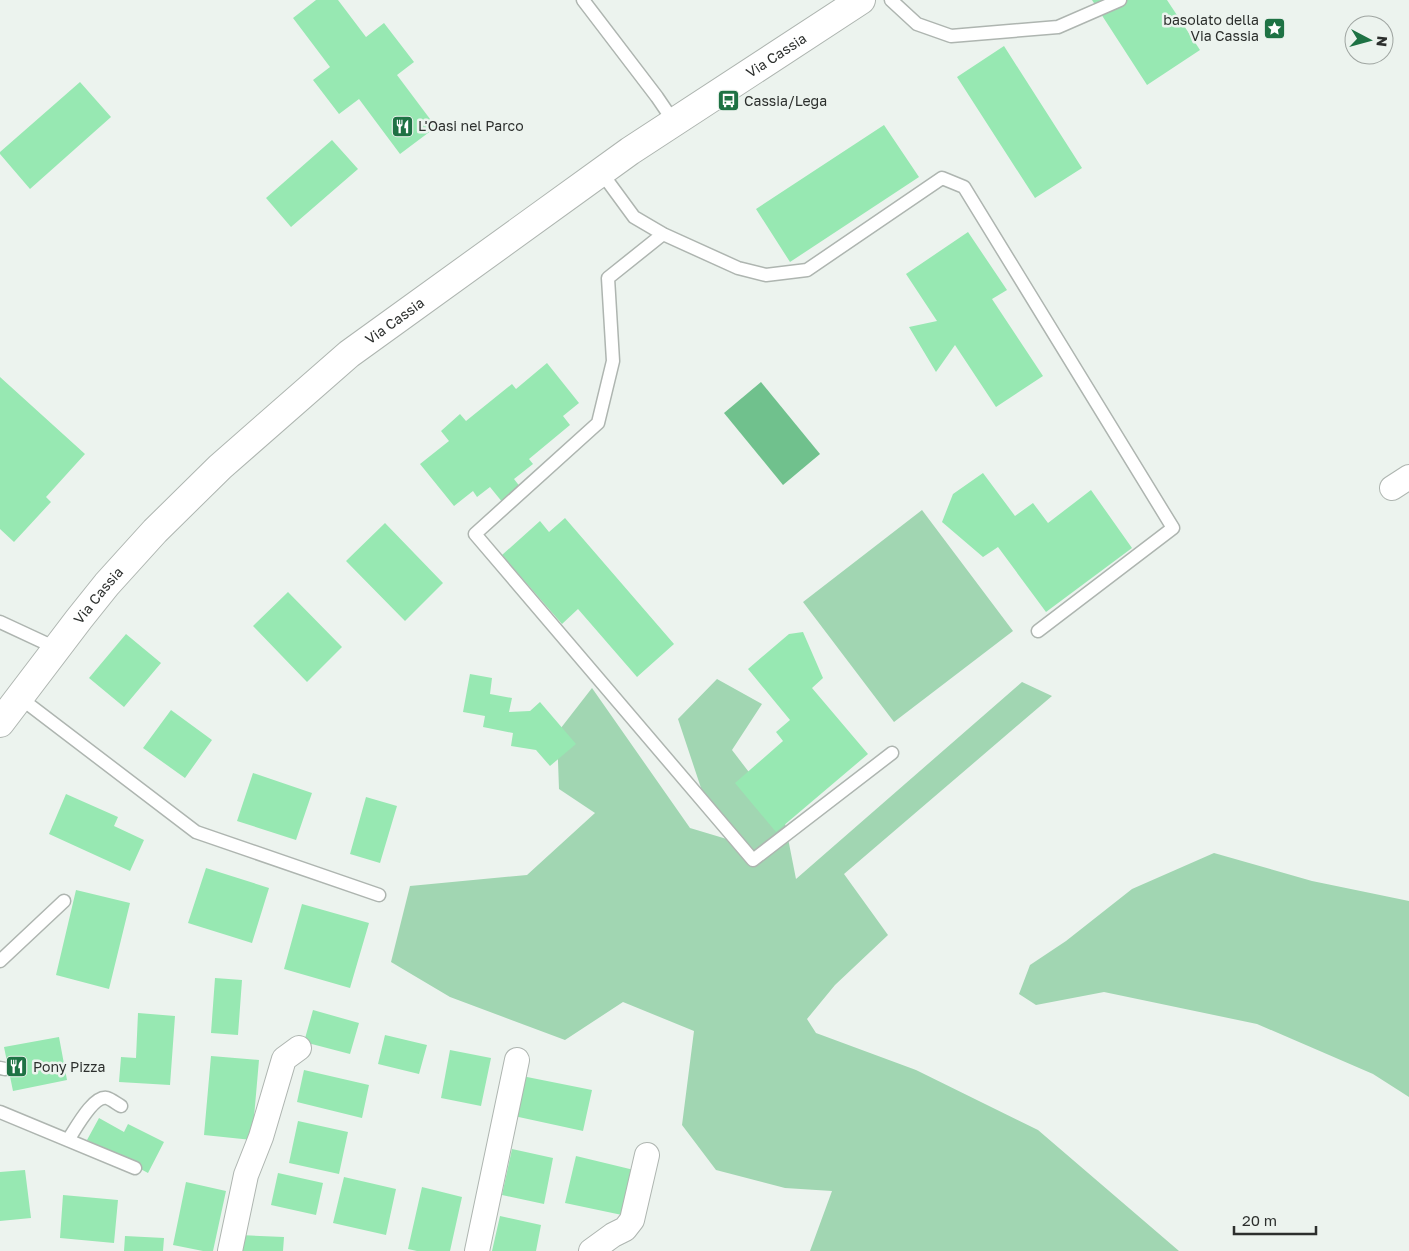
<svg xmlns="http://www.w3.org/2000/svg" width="1409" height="1251" viewBox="0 0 1409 1251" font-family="'Golos Text',sans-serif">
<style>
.green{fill:#a1d6b2}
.water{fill:#70c18d}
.building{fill:#97e8b2}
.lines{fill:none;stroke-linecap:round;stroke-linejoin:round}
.service-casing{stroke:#aeb5b0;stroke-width:15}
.minor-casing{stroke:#aeb5b0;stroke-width:26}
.primary-casing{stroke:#aeb5b0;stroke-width:30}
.service{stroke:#fff;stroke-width:12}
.minor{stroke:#fff;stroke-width:24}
.primary{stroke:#fff;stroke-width:28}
.labels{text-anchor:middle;stroke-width:5;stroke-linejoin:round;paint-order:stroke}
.poi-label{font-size:14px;fill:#2c2f2d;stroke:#ecf3ee;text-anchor:start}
.street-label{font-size:14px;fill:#2c2f2d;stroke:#ecf3ee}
</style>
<rect width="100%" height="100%" fill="#ecf3ee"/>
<path class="green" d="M922 510 1013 631 894 722 803 602Z
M717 679 762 704 732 750 784 818 796 879 1022 682 1052 696 844 874 888 935 835 985 807 1019 816 1033 916 1070 1038 1130 1179 1251H810L832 1191 785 1188 716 1170 682 1125 694 1031 623 1002 565 1040 450 997 391 962 410 886 527 875 595 813 559 789 557 733 592 688 690 828 740 843 711 818 678 719Z
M1214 853 1312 881 1409 901V1097L1373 1074 1257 1024 1104 992 1036 1005 1019 994 1030 965 1066 941 1132 889Z"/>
<path class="water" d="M761 382 820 454 783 485 724 413Z"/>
<path class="building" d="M316 0H338L366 37 384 23 414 62 397 75 436 127 400 154 359 99 339 114 313 80 330 67 293 18Z
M1092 0H1167L1200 50 1147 85Z
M1004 46 1082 168 1035 198 957 77Z
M80 82 111 117 30 189 0 154V152Z
M884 125 919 177 790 262 756 209Z
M332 140 358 169 291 227 266 198Z
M968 232 1007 290 992 299 1043 376 996 407 955 345 936 372 909 327 937 321 906 274Z
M547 363 579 403 563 416 570 425 529 459 533 464 514 479 521 488 503 503 490 487 477 497 473 491 454 506 420 464 449 441 441 431 460 414 466 421 512 384 516 389Z
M0 377 85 454 46 497 51 502 14 542 0 529Z
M983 473 1015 516 1033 503 1048 523 1091 490 1132 548 1046 612 998 547 983 557 942 522 953 494Z
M565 518 674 644 637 677 578 609 562 624 502 555 540 521 549 532Z
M385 523 443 583 405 621 346 561Z
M288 592 342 647 307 682 253 626Z
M803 632 823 678 812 688 868 754 776 832 735 783 783 741 776 732 790 720 748 669 789 634Z
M126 634 161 663 124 707 89 678Z
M470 674 492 678 490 694 512 698 509 712 530 711 540 702 576 744 550 766 536 750 511 746 513 733 483 727 485 716 463 712Z
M171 710 212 740 185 778 143 748Z
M253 773 312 793 296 840 237 821Z
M66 794 118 817 114 826 144 840 130 871 49 834Z
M366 797 397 806 380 863 350 854Z
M206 868 269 888 252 943 188 923Z
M76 890 130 903 109 989 56 975Z
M302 904 369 923 350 988 284 969Z
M215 978 242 980 238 1035 211 1033Z
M313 1010 359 1023 350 1054 304 1042Z
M138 1013 175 1016 170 1085 119 1082 121 1057 136 1058Z
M385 1035 427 1045 419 1074 378 1064Z
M59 1037 67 1080 13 1091 4 1047Z
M450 1050 491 1058 481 1106 441 1098Z
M211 1056 259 1060 252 1140 204 1135Z
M304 1070 369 1085 362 1118 297 1102Z
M522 1076 592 1090 583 1131 514 1116Z
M99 1118 124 1132 128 1124 164 1142 148 1173 87 1140Z
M298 1121 348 1132 339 1174 289 1163Z
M512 1149 553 1158 544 1204 502 1195Z
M576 1156 634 1170 622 1215 565 1203Z
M25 1170 31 1218 0 1221V1172Z
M278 1173 323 1183 316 1215 271 1205Z
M344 1177 396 1189 386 1235 333 1223Z
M186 1182 226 1191 213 1251H203L173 1245Z
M422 1187 462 1197 450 1251H417L408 1249Z
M63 1195 118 1200 114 1243 60 1238Z
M500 1216 541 1225 536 1251H492Z
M240 1235 284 1237 283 1251H239Z
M125 1236 164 1238 163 1251H124Z"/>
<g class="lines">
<defs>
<path id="service" d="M583 0 657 97 674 122
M891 0 917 24 951 36 1058 27 1120 0
M601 172 634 217 663 234 738 268 766 275 807 270 942 178 964 187 1173 528 1038 631
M663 234 608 278 613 361 598 423 475 534 753 860 892 753
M0 622 56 648
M19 697 196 832 379 895
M0 961 64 901
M0 1068 5 1069
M0 1112 135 1168
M68 1140C75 1130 93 1095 107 1098 111 1099 117 1104 121 1106"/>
<path id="minor" d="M1392 488 1409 477
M230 1251 246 1175 261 1137 284 1059 299 1048
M477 1251 517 1060
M591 1251 613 1235 625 1229 632 1220 647 1155"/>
<g id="primary">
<path id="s1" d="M0 723 79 619 107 584 155 531 220 467 349 354 630 151 861 0"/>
</g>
</defs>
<use href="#service" class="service-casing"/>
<use href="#minor" class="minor-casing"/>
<use href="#primary" class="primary-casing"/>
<use href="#service" class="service"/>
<use href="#minor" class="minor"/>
<use href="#primary" class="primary"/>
</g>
<defs>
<symbol id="sight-square" viewBox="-11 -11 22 22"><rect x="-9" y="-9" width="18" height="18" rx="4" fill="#1e7244" stroke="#ecf3ee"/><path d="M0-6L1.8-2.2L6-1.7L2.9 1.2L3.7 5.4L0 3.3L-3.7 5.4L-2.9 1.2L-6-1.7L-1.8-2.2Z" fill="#fff"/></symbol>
<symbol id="bus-square" viewBox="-11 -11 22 22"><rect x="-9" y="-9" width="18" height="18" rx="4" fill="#1e7244" stroke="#ecf3ee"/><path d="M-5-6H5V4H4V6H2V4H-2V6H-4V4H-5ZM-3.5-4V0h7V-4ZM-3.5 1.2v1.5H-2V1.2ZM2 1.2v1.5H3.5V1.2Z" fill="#fff"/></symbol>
<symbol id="restaurant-square" viewBox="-11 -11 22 22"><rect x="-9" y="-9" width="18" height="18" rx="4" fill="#1e7244" stroke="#ecf3ee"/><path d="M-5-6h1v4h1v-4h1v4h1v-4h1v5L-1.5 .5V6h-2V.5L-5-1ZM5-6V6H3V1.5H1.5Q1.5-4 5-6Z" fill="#fff"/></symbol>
</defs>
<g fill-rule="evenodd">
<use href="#sight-square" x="1262" y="16" width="25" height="25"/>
<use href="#bus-square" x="716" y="88" width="25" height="25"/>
<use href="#restaurant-square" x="390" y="114" width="25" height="25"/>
<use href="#restaurant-square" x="4" y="1054" width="25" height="25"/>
</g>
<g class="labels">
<g class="poi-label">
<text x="1259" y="25" text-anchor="end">basolato della<tspan x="1259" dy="16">Via Cassia</tspan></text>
<text x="744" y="106">Cassia/Lega</text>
<text x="418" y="131">L'Oasi nel Parco</text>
<text x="33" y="1072">Pony Pizza</text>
</g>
<g class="street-label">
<text dy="5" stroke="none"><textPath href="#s1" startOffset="1031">Via Cassia</textPath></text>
<text dy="5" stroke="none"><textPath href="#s1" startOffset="566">Via Cassia</textPath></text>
<text dy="5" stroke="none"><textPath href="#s1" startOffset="161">Via Cassia</textPath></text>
</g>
</g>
<g transform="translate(1369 40) rotate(96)"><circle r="24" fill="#ecf3ee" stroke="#9fa5a1"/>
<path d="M0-4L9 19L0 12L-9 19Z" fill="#1e7244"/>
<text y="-8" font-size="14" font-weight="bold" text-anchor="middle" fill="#2c2f2d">N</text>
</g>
<path d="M1234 1226v8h82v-8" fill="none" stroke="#2c2f2d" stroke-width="2.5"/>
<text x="1242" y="1226" font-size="15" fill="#2c2f2d" stroke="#ecf3ee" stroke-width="4" paint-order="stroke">20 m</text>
</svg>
